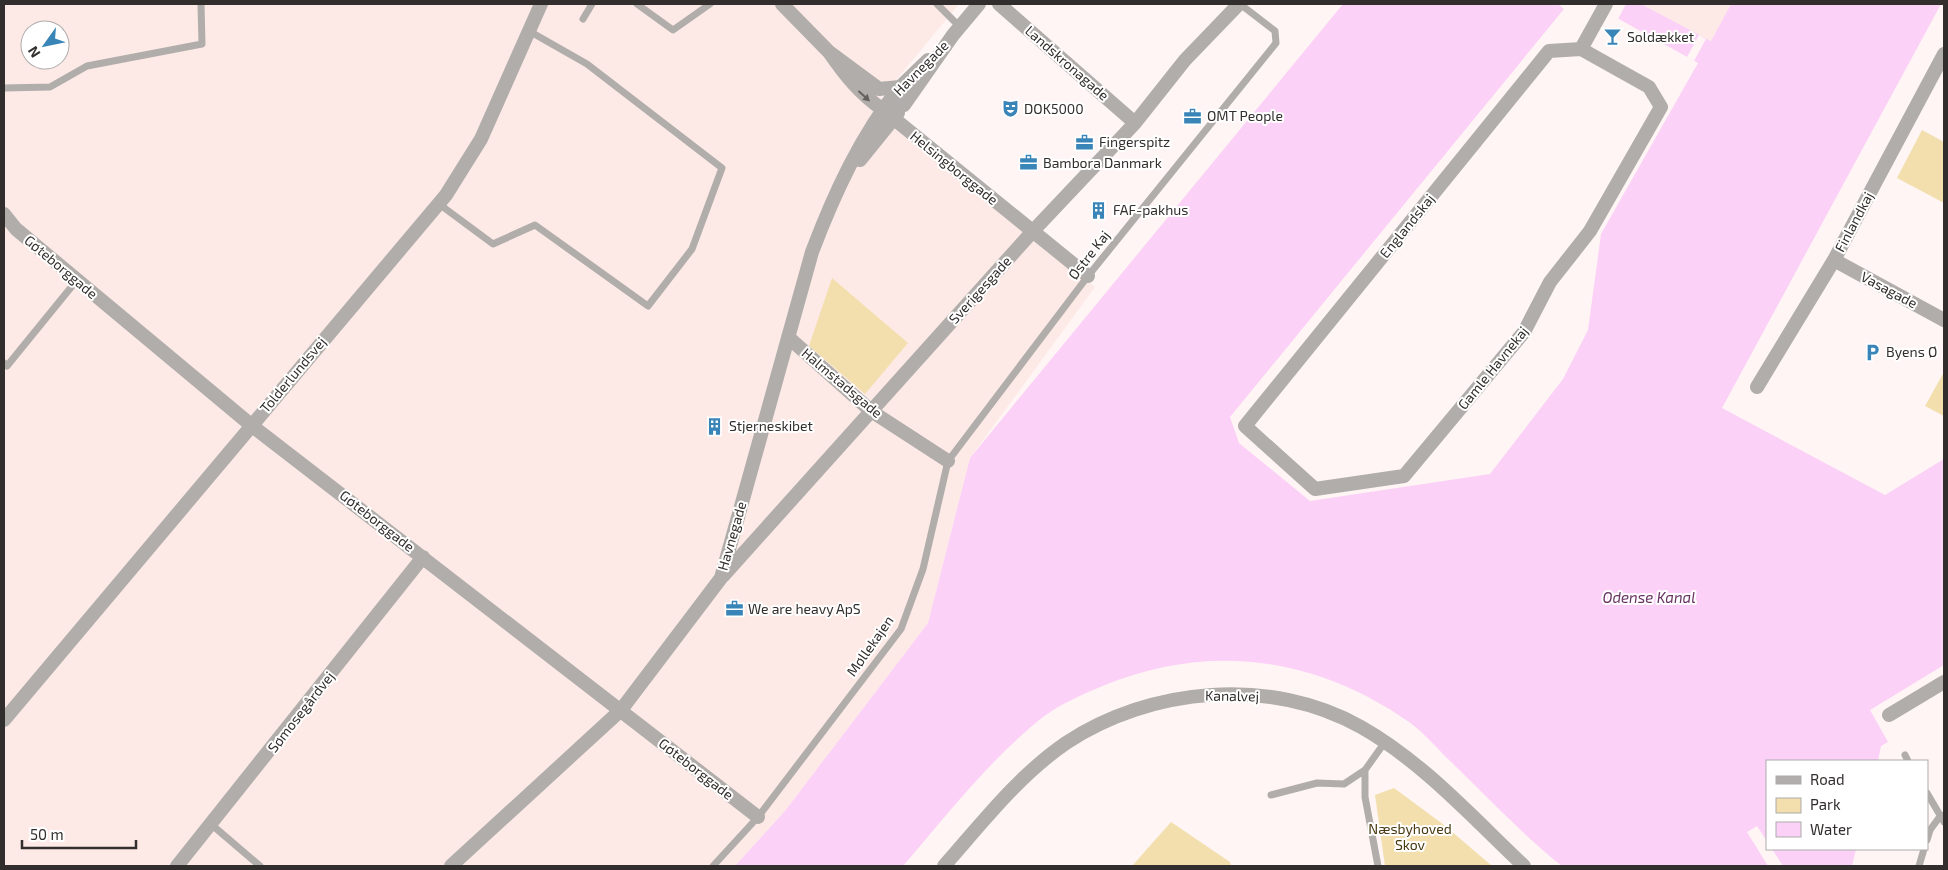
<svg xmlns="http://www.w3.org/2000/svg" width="1948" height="870" viewBox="0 0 1948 870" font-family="'Exo 2',sans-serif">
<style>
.built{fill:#fdeae6;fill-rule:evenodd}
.green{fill:#f3dfad}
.water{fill:#fcd1f7}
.pier{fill:#fef5f4}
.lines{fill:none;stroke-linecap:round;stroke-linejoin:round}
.service{stroke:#b0adaa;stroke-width:7}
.minor{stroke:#b0adaa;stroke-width:14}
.tertiary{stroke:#b0adaa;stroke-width:14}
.oneway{fill:#64615f}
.labels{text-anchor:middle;stroke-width:4;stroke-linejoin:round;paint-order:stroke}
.poi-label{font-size:14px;fill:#322e2d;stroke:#fff;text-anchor:start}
.street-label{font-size:14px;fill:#322e2d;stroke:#fff}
.park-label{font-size:14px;fill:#483911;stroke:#fff}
.water-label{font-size:15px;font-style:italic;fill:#683464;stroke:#fff}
</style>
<rect width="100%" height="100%" fill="#fef5f4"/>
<path class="built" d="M4 4H959L873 108 1095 287 970 458 928 623 785 811 735 866H4ZM30 30H60V60H30Z
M1641 4H1731L1711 41Z"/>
<path class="green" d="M1922 130 1944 142V203L1897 178Z
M832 278 908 343 865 394 809 346Z
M1944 372V416L1925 406Z
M1394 788 1444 825 1492 866H1385L1375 795Z
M1171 822 1230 862 1231 866H1132Z"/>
<path class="water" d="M1343 4H1558L1564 9 1230 417 1239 443 1310 501 1490 474 1563 379 1588 330 1601 234 1698 63 1592 4H1641L1711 41 1731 4H1941L1722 408 1885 495 1944 459V665L1870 710 1888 742 1881 746 1878 761H1767V841L1757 826 1747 832 1768 866H1562C1521 834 1485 794 1447 758 1435 746 1422 731 1409 722 1317 657 1210 642 1105 685 1083 694 1057 705 1038 721 987 763 946 816 903 866H735L785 811 928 623 970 458Z
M1772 849H1856L1852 866H1783Z"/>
<path class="pier" d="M1592 4H1626L1618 19Z
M1699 35 1706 39 1694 61 1687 57Z"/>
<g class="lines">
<path class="service" d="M637 4 673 30 710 4
M937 4 960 27
M583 19 592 4
M4 88 50 87 87 66 202 44 201 4
M439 204 493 244 535 225 648 306 692 249 722 168 587 64 529 31
M4 363 7 366 77 280
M1905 755 1908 761
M1927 793 1944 822
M1271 795 1317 783 1344 784 1365 770
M212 825 260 866
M1927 840 1930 830 1941 815
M713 866 758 817 901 629 923 569 948 461 1088 276 1276 43 1275 31 1240 4
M1378 866 1365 797V770L1385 742
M1919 866 1924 849"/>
<path class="minor" d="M999 4 1135 123
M1581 49 1649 87 1661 107 1590 231 1550 282 1524 332 1404 476 1315 489 1245 426 1549 51Z
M1581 49 1606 4
M882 109 1088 276
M860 160 898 113
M4 214 16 229 251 425 758 817
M1834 260 1944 320
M788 337 871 411 948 461
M1757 387 1834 260 1944 54
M723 576 1033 231 1135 123 1185 60 1239 4
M1889 715 1944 682
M177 866 423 557
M451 866 621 710 721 578 812 252C834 194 861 135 900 87"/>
<path class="tertiary" d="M782 4 829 52 879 89 900 87 928 60
M829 52C845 75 859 93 882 109L904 105 953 35 979 4
M4 720 446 195 481 139 541 4
M944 866C982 823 1018 776 1066 743 1151 687 1271 676 1361 727 1423 762 1473 818 1524 866"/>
</g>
<defs><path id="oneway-solid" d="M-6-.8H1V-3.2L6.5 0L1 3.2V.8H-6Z" transform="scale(1.25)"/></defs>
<use class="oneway" href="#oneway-solid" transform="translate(864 96) rotate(42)"/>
<defs>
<symbol id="bar-bare" viewBox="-9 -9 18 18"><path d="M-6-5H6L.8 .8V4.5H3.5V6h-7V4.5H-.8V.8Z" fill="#3985b8" stroke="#fff" stroke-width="2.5" paint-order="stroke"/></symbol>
<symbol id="theatre-bare" viewBox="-9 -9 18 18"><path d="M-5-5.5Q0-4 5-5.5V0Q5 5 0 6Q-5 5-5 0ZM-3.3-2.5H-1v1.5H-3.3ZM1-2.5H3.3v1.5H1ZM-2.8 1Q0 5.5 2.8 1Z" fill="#3985b8" stroke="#fff" stroke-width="2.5" paint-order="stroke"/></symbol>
<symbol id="office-bare" viewBox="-9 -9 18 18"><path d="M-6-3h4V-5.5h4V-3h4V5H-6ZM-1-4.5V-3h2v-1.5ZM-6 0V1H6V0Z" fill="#3985b8" stroke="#fff" stroke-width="2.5" paint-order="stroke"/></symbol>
<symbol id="building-bare" viewBox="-9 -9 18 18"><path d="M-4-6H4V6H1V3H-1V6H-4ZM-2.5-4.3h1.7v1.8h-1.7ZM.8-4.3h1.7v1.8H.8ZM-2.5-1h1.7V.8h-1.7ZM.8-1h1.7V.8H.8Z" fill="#3985b8" stroke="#fff" stroke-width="2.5" paint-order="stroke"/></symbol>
<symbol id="parking-bare" viewBox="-9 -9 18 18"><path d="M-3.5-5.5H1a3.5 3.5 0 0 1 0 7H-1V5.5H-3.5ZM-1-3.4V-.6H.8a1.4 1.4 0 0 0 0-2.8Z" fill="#3985b8" stroke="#fff" stroke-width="2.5" paint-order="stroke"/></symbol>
</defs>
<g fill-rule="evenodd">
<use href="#bar-bare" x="1600" y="24" width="25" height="25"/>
<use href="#theatre-bare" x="998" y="96" width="25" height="25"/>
<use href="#office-bare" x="1180" y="104" width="25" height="25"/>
<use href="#office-bare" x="1072" y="130" width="25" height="25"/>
<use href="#office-bare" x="1016" y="150" width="25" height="25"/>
<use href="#building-bare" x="1086" y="198" width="25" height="25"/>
<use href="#parking-bare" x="1860" y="340" width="25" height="25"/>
<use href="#building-bare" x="702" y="414" width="25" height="25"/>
<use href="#office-bare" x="722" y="596" width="25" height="25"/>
</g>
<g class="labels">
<g class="poi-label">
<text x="1627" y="42">Soldækket</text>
<text x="1024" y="114">DOK5000</text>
<text x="1207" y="121">OMT People</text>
<text x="1099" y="147">Fingerspitz</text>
<text x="1043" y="168">Bambora Danmark</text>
<text x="1113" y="215">FAF-pakhus</text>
<text x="1886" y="357">Byens Ø</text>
<text x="729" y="431">Stjerneskibet</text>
<text x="748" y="614">We are heavy ApS</text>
</g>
<g class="street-label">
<text transform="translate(1067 63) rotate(41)" y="5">Landskronagade</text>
<text transform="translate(921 68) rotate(-45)" y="5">Havnegade</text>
<text transform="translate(954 168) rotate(39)" y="5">Helsingborggade</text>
<text transform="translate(1854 222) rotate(-62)" y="5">Finlandkaj</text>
<text transform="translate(1407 226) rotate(-51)" y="5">Englandskaj</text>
<text transform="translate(1089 255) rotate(-52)" y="5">Østre Kaj</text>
<text transform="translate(61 267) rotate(40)" y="5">Gøteborggade</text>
<text transform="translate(980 290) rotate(-48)" y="5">Sverigesgade</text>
<text transform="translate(1889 290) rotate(28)" y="5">Vasagade</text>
<text transform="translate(1493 368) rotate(-51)" y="5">Gamle Havnekaj</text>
<text transform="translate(293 375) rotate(-50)" y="5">Tolderlundsvej</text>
<text transform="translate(842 383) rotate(40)" y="5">Halmstadsgade</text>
<text transform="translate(377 521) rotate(38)" y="5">Gøteborggade</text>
<text transform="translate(732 536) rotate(-74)" y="5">Havnegade</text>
<text transform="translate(870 646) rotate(-55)" y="5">Møllekajen</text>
<text transform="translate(1232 696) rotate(1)" y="5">Kanalvej</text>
<text transform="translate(301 712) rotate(-52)" y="5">Sømosegårdvej</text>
<text transform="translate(696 769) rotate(38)" y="5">Gøteborggade</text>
</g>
<g class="park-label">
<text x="1410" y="834">Næsbyhoved<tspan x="1410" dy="16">Skov</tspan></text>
</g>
<g class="water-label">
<text x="1649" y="603">Odense Kanal</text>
</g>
</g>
<rect width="1948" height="870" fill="none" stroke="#322e2d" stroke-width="10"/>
<rect x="1766" y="760" width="162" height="90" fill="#ffffff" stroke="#adabab"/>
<rect x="1776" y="776" width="25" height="8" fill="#b0adaa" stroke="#adabab"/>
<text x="1810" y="785" font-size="15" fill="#322e2d">Road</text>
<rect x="1776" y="798" width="25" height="15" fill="#f3dfad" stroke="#adabab"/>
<text x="1810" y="810" font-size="15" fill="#322e2d">Park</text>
<rect x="1776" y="822" width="25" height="15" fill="#fcd1f7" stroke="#adabab"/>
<text x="1810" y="835" font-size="15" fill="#322e2d">Water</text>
<g transform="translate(45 45) rotate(237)"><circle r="24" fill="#ffffff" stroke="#adabab"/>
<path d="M0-4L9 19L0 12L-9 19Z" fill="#3985b8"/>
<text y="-8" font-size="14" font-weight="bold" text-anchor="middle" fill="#322e2d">N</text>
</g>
<path d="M22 840v8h114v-8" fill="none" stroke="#322e2d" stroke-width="2.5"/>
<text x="30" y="840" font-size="15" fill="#322e2d" stroke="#ffffff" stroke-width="4" paint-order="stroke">50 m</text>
</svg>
